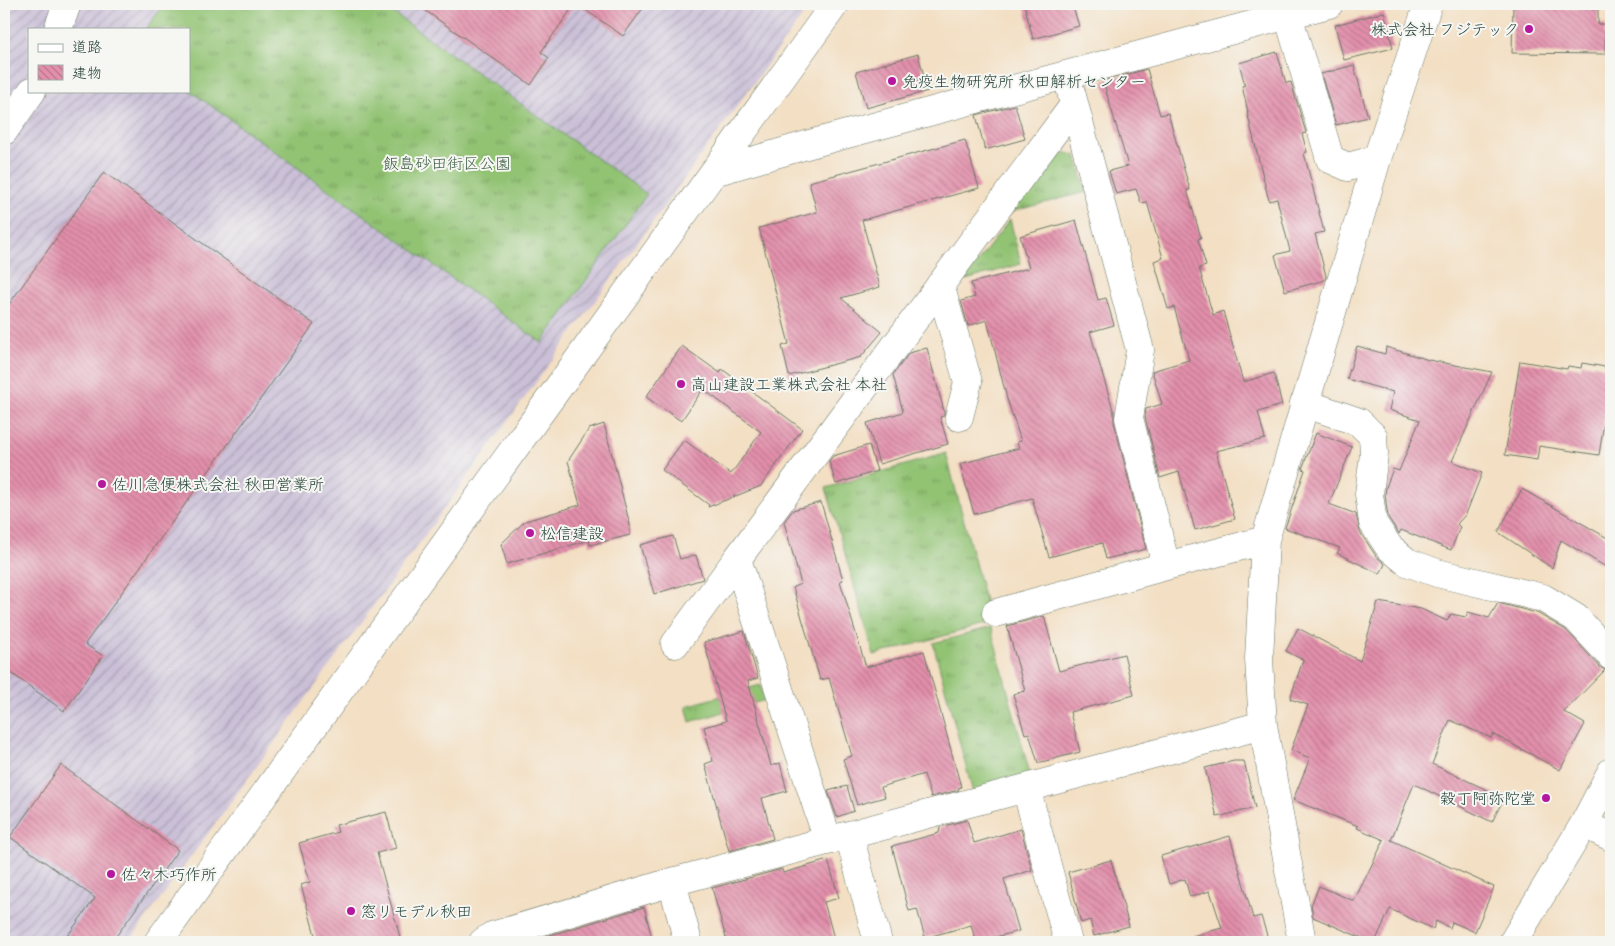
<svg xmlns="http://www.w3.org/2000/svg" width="1615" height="946" viewBox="0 0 1615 946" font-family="Mynerve,'Klee One',sans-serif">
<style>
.industrial{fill:url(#industrial-furrows);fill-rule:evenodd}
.grass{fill:url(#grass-tufts);stroke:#588054}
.building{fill:url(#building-back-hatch)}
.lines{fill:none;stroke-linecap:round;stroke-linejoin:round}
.minor-casing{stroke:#697666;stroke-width:29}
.minor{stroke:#fff;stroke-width:28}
.poi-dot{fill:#b5179e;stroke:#f6f6f2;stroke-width:2}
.labels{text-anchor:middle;stroke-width:4;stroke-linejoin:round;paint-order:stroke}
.poi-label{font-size:16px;fill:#1f3d34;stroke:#f6f6f2;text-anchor:start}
.park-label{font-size:16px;fill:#3c5e44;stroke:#f6f6f2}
</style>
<defs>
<pattern id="industrial-furrows" width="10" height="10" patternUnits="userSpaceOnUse" patternTransform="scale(1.25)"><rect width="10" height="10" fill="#cabfd7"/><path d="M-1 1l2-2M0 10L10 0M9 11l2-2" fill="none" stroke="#a39caf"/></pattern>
<pattern id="grass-tufts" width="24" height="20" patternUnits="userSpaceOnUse" patternTransform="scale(1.25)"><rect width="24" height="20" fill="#92c373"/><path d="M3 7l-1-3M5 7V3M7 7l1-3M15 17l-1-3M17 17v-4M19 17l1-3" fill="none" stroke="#77a05f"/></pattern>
<pattern id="building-back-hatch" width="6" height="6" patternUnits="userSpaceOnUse" patternTransform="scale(1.25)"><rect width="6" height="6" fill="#e38fab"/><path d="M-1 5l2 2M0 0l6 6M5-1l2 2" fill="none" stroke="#b7768c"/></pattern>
</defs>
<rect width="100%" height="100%" fill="#f6f6f2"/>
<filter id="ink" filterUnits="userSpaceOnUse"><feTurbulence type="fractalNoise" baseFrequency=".02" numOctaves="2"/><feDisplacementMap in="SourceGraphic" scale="10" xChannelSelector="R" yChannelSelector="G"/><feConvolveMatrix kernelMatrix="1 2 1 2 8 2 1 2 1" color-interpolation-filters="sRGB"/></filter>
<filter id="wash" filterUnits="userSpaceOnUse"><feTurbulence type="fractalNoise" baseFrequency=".0096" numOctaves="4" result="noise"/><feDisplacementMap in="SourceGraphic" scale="20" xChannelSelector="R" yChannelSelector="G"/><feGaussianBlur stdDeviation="1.12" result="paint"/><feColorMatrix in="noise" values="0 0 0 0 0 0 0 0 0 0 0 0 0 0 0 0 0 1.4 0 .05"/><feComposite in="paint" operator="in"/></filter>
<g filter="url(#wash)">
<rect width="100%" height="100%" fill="#f3dfc3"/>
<path class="industrial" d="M4 4H811L129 942H4ZM29 29H189V91H29Z"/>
<path class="grass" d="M164 4H381L647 194 542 343 189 90V29H146Z
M1057 151 1076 155 1086 192 1010 212Z
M1010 219 1021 264 963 281Z
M946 453 991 623 874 655 826 488Z
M991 628 1031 778 973 793 933 643Z
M760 685 765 700 690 722 686 706Z"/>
<g id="blocks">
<path class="building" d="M416 4H575L541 52 549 58 531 85Z
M577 4H646L623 36Z
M1024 4H1072L1079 26 1033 39Z
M1513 5H1546V8L1598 9V24H1605V54L1512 53Z
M1384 12 1393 48 1344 60 1335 25Z
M1277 52 1286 83 1291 82 1306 133 1302 134 1307 152 1304 153 1324 232 1315 234 1326 276 1325 280 1285 291 1275 255 1290 251 1277 199 1269 201 1247 112H1248L1242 86 1245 85 1239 63Z
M918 54 928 91 866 108 856 72Z
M1354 65 1368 117 1336 125 1321 74Z
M1147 69 1160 115 1168 113 1190 190H1187L1201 238 1198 239 1206 266 1199 268 1213 315 1223 311 1243 382 1274 373 1282 405 1258 412 1265 439 1216 451 1235 519 1195 530 1179 472 1160 478 1145 417 1146 409 1162 404 1152 371 1189 360 1174 307 1168 309 1154 261 1163 258 1147 202 1141 203 1136 189 1116 194 1109 171 1128 166 1103 81Z
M1015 105 1025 139 985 150 976 115Z
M965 140 979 188 862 220 880 287 841 298 882 332 861 357 789 376 782 346 789 344 759 228 817 212 809 182Z
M104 172 314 324 85 644 103 656 64 711 4 668V311Z
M1076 220 1098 300 1106 298 1114 325 1090 332 1114 413V422L1146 549 1106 559 1102 543 1049 557 1032 498 974 514 960 464 1019 448 1017 442 1021 441 1007 399 987 320 968 326 961 301 975 297 971 283 1029 268 1020 236Z
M682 346 720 373 722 369 802 429 761 486 708 507 709 505 662 470 684 440 731 474 761 432 703 389 681 421 646 397Z
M1357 346 1385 354 1386 347 1429 360 1492 372 1452 461 1482 473 1466 514 1457 524 1460 527 1451 550 1401 530 1399 534 1388 517 1385 494 1386 487 1393 469 1399 471 1420 420 1389 410 1393 392 1347 379Z
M927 348 944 411V416L940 417 948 444 879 464 867 423 903 412 893 375 909 353Z
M1520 361 1567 369 1568 366 1581 368 1582 363 1611 368V404L1607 403 1599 455 1539 446 1537 460 1505 455Z
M604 424 630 525V535L590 545 589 540 507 564 501 544 525 521 580 505 568 461 589 429Z
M1316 433 1352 447 1329 504 1356 514 1360 532 1376 556 1385 564 1380 574 1337 553 1340 548 1285 528 1305 470 1302 469Z
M869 445 877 471 836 484 829 461 833 456Z
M1522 489 1611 540V570L1561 540 1552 568 1498 532Z
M821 502 843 580 840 581 866 667 924 651 961 787 958 788 959 790 931 797 924 774 881 787 885 797 857 805 843 759 852 756 829 678 820 680 793 587 801 584 784 522 793 510Z
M673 536 680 559 696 555 703 579 654 594 640 545Z
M1378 602 1421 609 1447 621 1451 614 1466 617 1468 612 1489 618 1498 603 1537 613 1566 630 1600 667 1605 670 1564 712 1585 724 1560 770 1493 734 1491 738 1450 720 1432 764 1504 798 1492 822 1414 784 1391 840 1494 887 1475 932 1452 922 1450 928 1436 921 1433 929 1390 909 1375 942H1371L1313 917 1311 905 1319 886 1354 901 1384 840 1357 828 1358 826 1293 800 1310 758 1291 750 1308 705 1290 699 1303 660 1286 651 1298 628 1360 661Z
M1044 616 1059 671 1124 654 1134 695 1070 712 1080 752 1038 763 1029 733 1025 734 1013 694 1025 691 1007 626Z
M744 631 758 678 748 681 771 766 780 763 787 791 762 798 773 839 729 851 705 764 713 761 704 727 726 721 704 642Z
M1234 761H1244L1255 808 1217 817 1205 768Z
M61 765 178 850 112 942H63L95 898 10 837Z
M847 786 854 811 837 817 828 791Z
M386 812 396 848 377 853 400 937 381 942H317L301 885 310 882 299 843 338 832 336 825Z
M967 820 974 843 1021 829 1032 870 1004 879 1019 931 976 942 971 925 925 938 917 909 909 911 892 846 939 833 940 827Z
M1230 836 1253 918 1261 916 1269 942H1194L1193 936 1222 928 1210 891 1190 897 1185 879 1169 884 1161 856Z
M828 860 839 898 824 902 835 942H727L712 888 782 869 783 873Z
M1111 860 1129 926 1094 936 1090 920 1081 923 1068 872Z
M644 907 653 942H544V937Z"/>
</g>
</g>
<g filter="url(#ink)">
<use href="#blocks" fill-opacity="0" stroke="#697666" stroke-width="1"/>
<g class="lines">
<defs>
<path id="minor" d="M1288 15 1330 159 1348 167 1377 159
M58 29 67 4
M1071 92 1140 350 1129 418 1166 566 1265 540
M4 131 32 91
M714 172 810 144 1329 4
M940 285 968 382 959 417
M1304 403 1359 422 1373 436 1374 454 1369 494 1373 523 1389 547 1407 562 1437 573 1543 598 1576 618 1611 656
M996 613 1166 566
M675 644 737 559
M1026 788 1068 942
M1584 824 1611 837
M849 835 878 942
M828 841 737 559 1074 105
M672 882 688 942
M158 942 835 4
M483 942 492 936 672 882 1263 725
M1302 942 1263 725 1259 659 1265 540 1377 159 1428 4
M1513 942 1584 824 1611 772"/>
</defs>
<use href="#minor" class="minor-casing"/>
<use href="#minor" class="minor"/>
</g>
</g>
<g class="poi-dot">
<circle cx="1529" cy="29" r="5"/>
<circle cx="892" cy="81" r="5"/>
<circle cx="681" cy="384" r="5"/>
<circle cx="102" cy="484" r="5"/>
<circle cx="530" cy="533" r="5"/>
<circle cx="1546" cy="798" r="5"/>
<circle cx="111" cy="874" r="5"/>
<circle cx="351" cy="911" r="5"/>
</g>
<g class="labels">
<g class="poi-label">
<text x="1519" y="35" text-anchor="end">株式会社 フジテック</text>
<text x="902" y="87">免疫生物研究所 秋田解析センター</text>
<text x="691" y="390">高山建設工業株式会社 本社</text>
<text x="112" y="490">佐川急便株式会社 秋田営業所</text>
<text x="540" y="539">松信建設</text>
<text x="1536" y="804" text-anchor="end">穀丁阿弥陀堂</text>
<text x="121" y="880">佐々木巧作所</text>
<text x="361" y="917">窓リモデル秋田</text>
</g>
<g class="park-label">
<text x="447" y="169">飯島砂田街区公園</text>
</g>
</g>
<rect width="1615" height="946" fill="none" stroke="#f6f6f2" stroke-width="20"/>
<rect x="28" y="28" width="162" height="65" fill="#f6f6f2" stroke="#a0aca6"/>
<rect x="38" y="44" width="25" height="8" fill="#ffffff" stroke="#a0aca6"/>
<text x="72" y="52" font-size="15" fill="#1f3d34">道路</text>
<rect x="38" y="65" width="25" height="15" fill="url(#building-back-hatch)" stroke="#a0aca6"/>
<text x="72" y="78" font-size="15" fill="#1f3d34">建物</text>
</svg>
